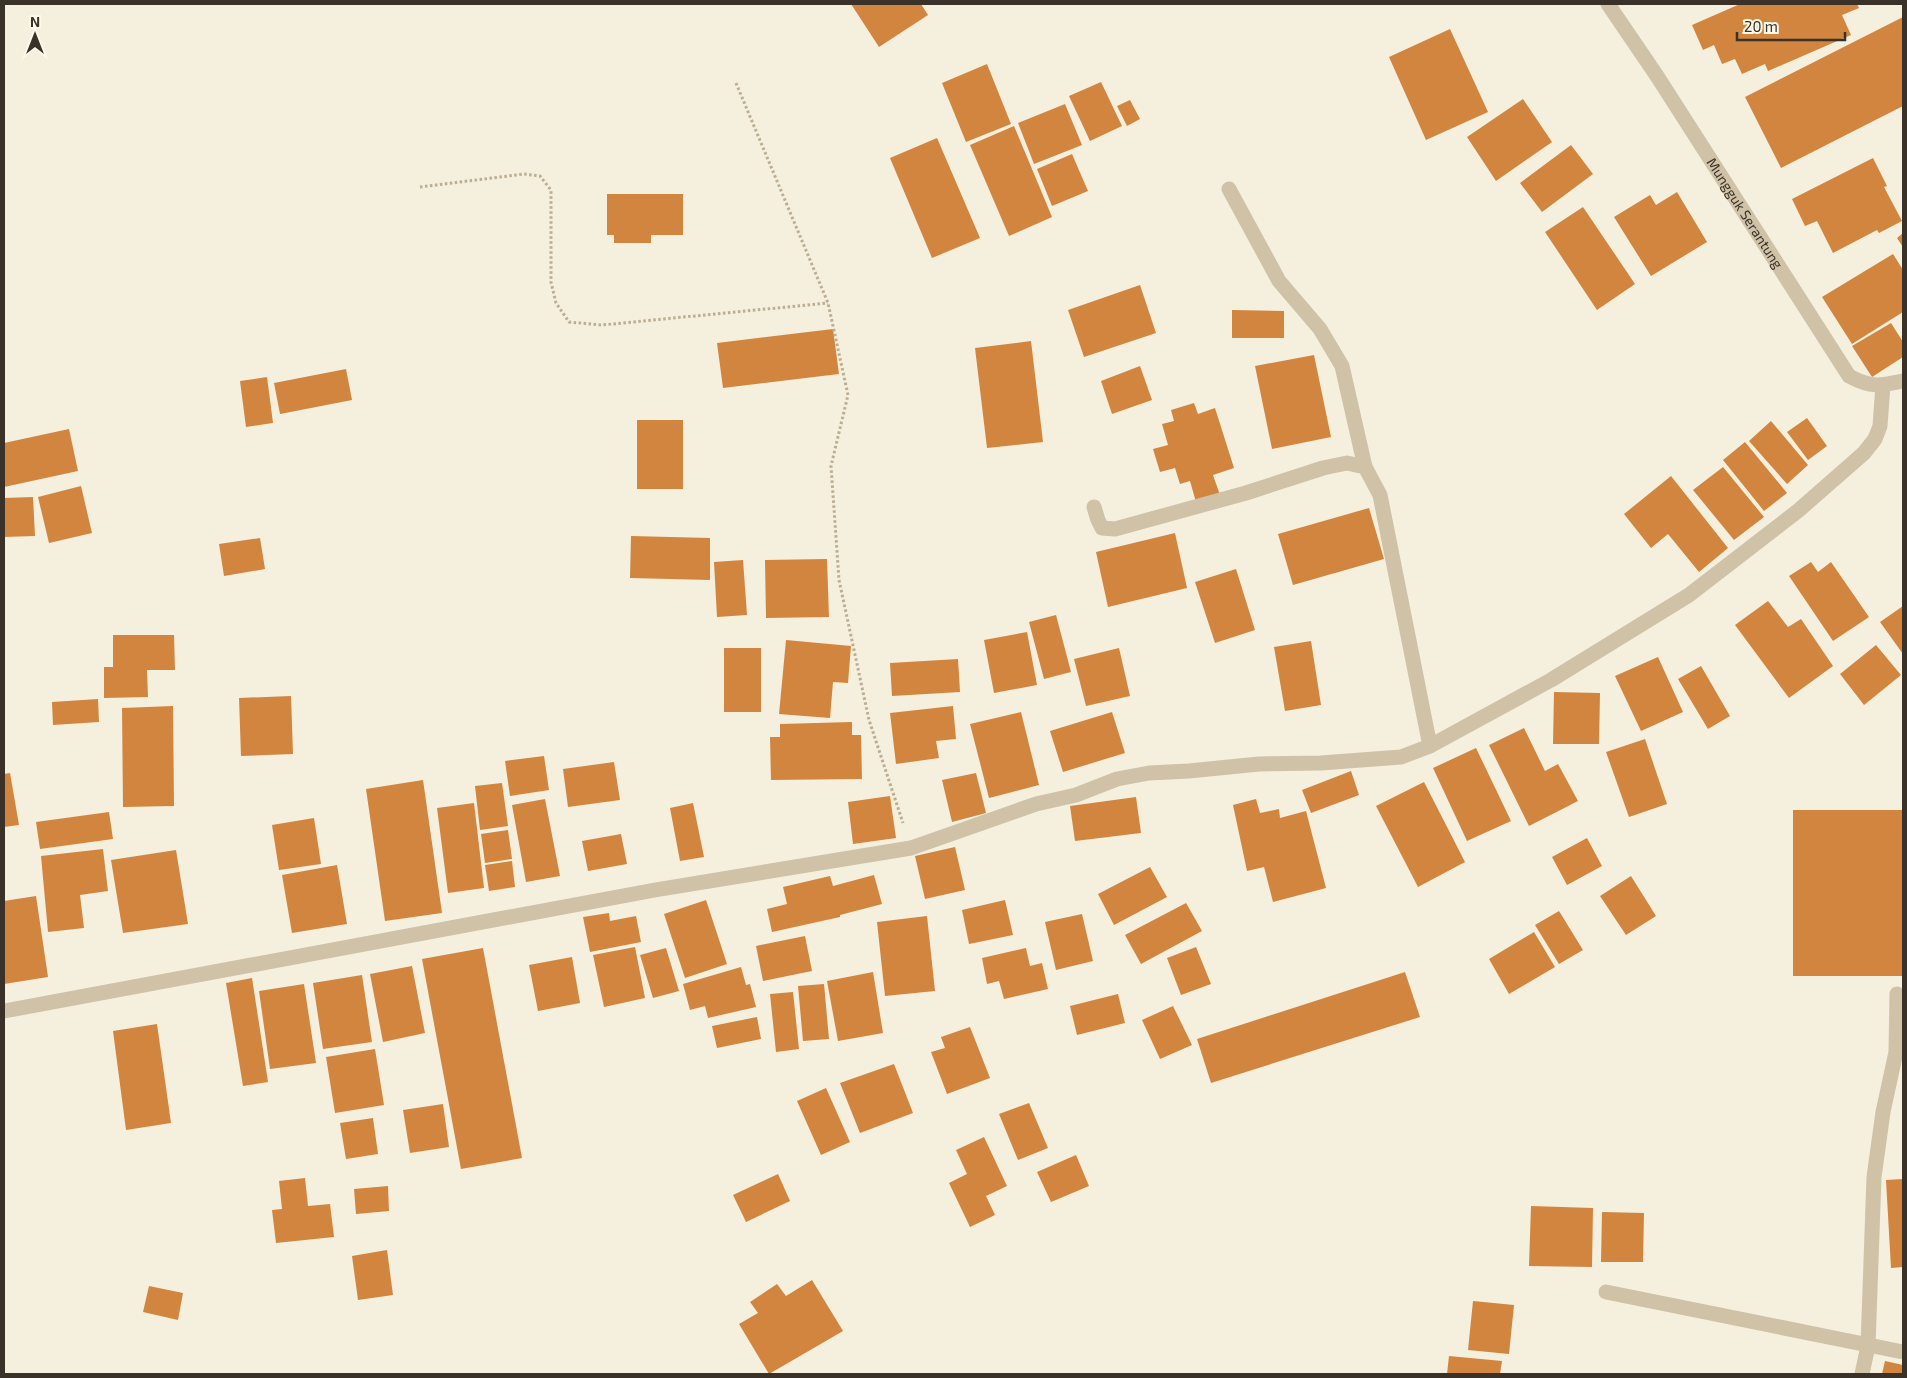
<svg xmlns="http://www.w3.org/2000/svg" width="1907" height="1378" viewBox="0 0 1907 1378" font-family="'Exo 2',sans-serif">
<style>
.building{fill:#d2853e}
.lines{fill:none;stroke-linecap:round;stroke-linejoin:round}
.path{stroke:#bbad91;stroke-width:3;stroke-dasharray:2.5 2.5;stroke-linecap:butt}
.street{stroke:#cfc2a7;stroke-width:15}
.labels{text-anchor:middle;stroke-width:4;stroke-linejoin:round;paint-order:stroke}
.street-label{font-size:14px;fill:#3a3228;stroke:#fcf8ea}
</style>
<rect width="100%" height="100%" fill="#f5efdd"/>
<path class="building" d="M851 4H921L928 15 879 47Z
M1740 4H1857L1859 8 1842 15 1851 35 1768 71 1765 64 1742 74 1735 59 1722 64 1714 45 1703 50 1692 25Z
M1903 17V106L1781 168 1745 97Z
M1450 29 1488 112 1426 140 1389 57Z
M987 64 1011 124 966 142 942 83Z
M1101 82 1122 126 1090 141 1069 96Z
M1523 99 1552 142 1496 181 1467 137Z
M1130 100 1140 119 1127 126 1117 106Z
M1065 104 1082 145 1034 164 1018 123Z
M1014 126 1052 217 1009 236 970 145Z
M937 138 980 238 932 258 890 158Z
M1571 145 1593 174 1542 212 1520 183Z
M1072 154 1088 191 1052 206 1037 169Z
M1873 158 1887 186 1884 187 1902 221 1879 233 1877 230 1833 253 1817 221 1805 226 1792 199Z
M1677 192 1707 242 1651 276 1614 217 1650 195 1656 205Z
M607 194H683V235H651V243H614V235H607Z
M1583 207 1635 284 1597 310 1545 232Z
M1903 233V247L1897 238Z
M1893 254 1903 270V312L1852 344 1822 297Z
M1140 285 1156 333 1084 357 1068 310Z
M1232 310 1284 311V338H1232Z
M1891 323 1903 342V357L1872 377 1852 346Z
M833 329 839 374 723 388 717 343Z
M1031 341 1043 442 987 448 975 348Z
M1314 355 1331 437 1272 449 1255 366Z
M1140 366 1152 400 1112 414 1101 381Z
M346 369 352 400 280 414 274 383Z
M267 377 273 423 246 427 240 381Z
M1194 403 1198 414 1215 408 1234 468 1213 475 1220 495 1196 502 1190 481 1180 484 1175 468 1160 472 1153 449 1168 445 1162 424 1174 421 1171 410Z
M1807 418 1827 446 1808 460 1787 432Z
M637 420H683V489H637Z
M1771 421 1808 465 1787 484 1749 441Z
M69 429 78 471 4 487V443Z
M1745 442 1787 493 1764 511 1723 460Z
M1723 467 1764 517 1734 540 1693 490Z
M1671 476 1728 548 1699 572 1668 534 1651 548 1624 514Z
M81 486 92 533 49 543 38 497Z
M33 497 35 536 4 537V498Z
M1369 508 1384 559 1293 585 1278 534Z
M1175 533 1187 588 1108 607 1096 552Z
M631 536 710 538V580L630 578Z
M260 538 265 569 224 576 219 544Z
M827 559 829 617 766 618 765 560Z
M743 560 747 615 717 617 714 562Z
M1811 562 1818 572 1831 562 1869 617 1833 641 1789 576Z
M1236 569 1255 630 1215 643 1195 582Z
M1768 601 1788 627 1801 619 1833 666 1789 698 1735 625Z
M1903 606V654L1880 622Z
M1056 615 1071 672 1044 679 1029 622Z
M1027 632 1037 685 994 693 984 640Z
M113 635H174L175 670H147L148 697 104 698V667H113Z
M786 640 851 646 848 683 833 682 830 718 779 714Z
M1311 641 1321 705 1285 711 1274 647Z
M1876 645 1901 675 1864 705 1840 674Z
M724 648H761V712H724Z
M1119 648 1130 696 1086 706 1074 659Z
M1658 657 1683 712 1641 731 1615 676Z
M958 659 960 692 892 696 890 663Z
M1701 666 1730 716 1708 729 1678 679Z
M1554 692 1600 693 1599 744H1553Z
M291 696 293 754 241 756 239 698Z
M98 699 99 722 53 725 52 702Z
M173 706 174 806 123 807 122 708Z
M953 706 956 739 936 741 939 758 896 764 890 713Z
M1021 712 1039 785 989 798 970 724Z
M1112 712 1125 753 1063 772 1050 731Z
M852 722V735H861L862 779 771 780 770 737H780V724Z
M1524 728 1545 771 1558 764 1578 801 1529 826 1489 745Z
M1645 739 1667 804 1629 817 1606 752Z
M1476 748 1511 821 1467 841 1433 768Z
M544 756 549 790 510 796 505 761Z
M614 762 620 800 568 807 563 769Z
M1351 771 1359 795 1311 813 1302 790Z
M10 773 19 825 4 827V774Z
M976 773 986 813 952 822 942 780Z
M423 780 442 913 385 921 366 789Z
M1424 782 1465 862 1418 887 1376 806Z
M502 783 508 826 480 830 475 786Z
M890 796 896 838 853 844 848 802Z
M1136 797 1141 833 1075 841 1070 806Z
M545 799 560 876 526 882 512 805Z
M1256 799 1260 813 1279 809 1280 818 1306 811 1326 888 1273 902 1264 867 1247 871 1233 805Z
M474 803 484 888 448 893 437 808Z
M693 803 704 857 680 861 670 808Z
M1793 810H1903V976H1793Z
M109 812 113 839 40 849 36 822Z
M314 818 321 864 279 870 272 825Z
M508 830 512 859 485 863 481 834Z
M621 834 627 864 588 871 582 841Z
M1587 838 1602 866 1567 885 1552 857Z
M955 847 965 890 925 899 915 856Z
M103 849 108 891 80 895 84 928 48 932 41 856Z
M176 850 188 924 123 933 111 860Z
M512 861 515 887 489 891 485 865Z
M337 865 347 924 292 933 282 875Z
M1150 867 1167 897 1114 925 1098 894Z
M874 875 882 904 840 915V917L772 932 767 909 787 904 783 887 830 876 833 886Z
M1631 876 1656 916 1626 935 1600 896Z
M36 896 48 977 4 984V901Z
M706 900 727 964 685 978 664 914Z
M1005 900 1013 935 969 944 962 910Z
M1186 903 1202 931 1141 964 1125 935Z
M1559 911 1583 950 1559 964 1535 925Z
M609 913 610 921 636 916 641 942 590 952 583 917Z
M1082 914 1093 961 1056 970 1045 922Z
M927 916 935 991 885 996 877 922Z
M1534 932 1555 967 1509 994 1489 959Z
M805 936 812 971 763 981 756 946Z
M635 947 645 998 604 1007 593 955Z
M1196 947 1211 984 1181 995 1167 958Z
M483 948 522 1158 461 1169 422 959Z
M666 948 679 991 653 998 640 955Z
M1026 948 1030 966 1042 963 1048 989 1004 999 999 981 987 984 982 958Z
M572 957 580 1003 538 1011 529 965Z
M412 966 425 1033 383 1042 370 974Z
M741 967 746 985 750 984 756 1007 708 1018 705 1006 690 1010 683 984Z
M873 972 883 1033 838 1041 827 981Z
M1405 972 1420 1017 1211 1083 1197 1039Z
M362 975 372 1042 323 1049 313 983Z
M252 978 268 1082 243 1086 226 983Z
M304 984 316 1063 270 1069 259 991Z
M824 984 829 1039 803 1041 798 986Z
M793 992 799 1049 776 1052 770 994Z
M1118 994 1125 1023 1077 1035 1070 1006Z
M1173 1006 1192 1045 1160 1059 1142 1020Z
M757 1017 761 1039 717 1048 712 1026Z
M157 1024 171 1123 126 1130 113 1031Z
M970 1027 990 1078 947 1094 931 1052 945 1048 941 1037Z
M375 1049 384 1105 335 1113 326 1057Z
M894 1064 913 1113 860 1133 840 1083Z
M826 1088 850 1142 821 1155 797 1101Z
M1029 1103 1048 1148 1018 1160 999 1114Z
M443 1104 449 1147 410 1153 403 1110Z
M373 1118 378 1154 346 1159 340 1123Z
M984 1137 1007 1186 986 1196 995 1215 970 1227 949 1183 967 1174 956 1150Z
M1076 1155 1089 1186 1051 1202 1037 1172Z
M778 1174 790 1201 746 1222 733 1195Z
M305 1178 308 1206 330 1204 334 1237 276 1243 272 1210 282 1209 279 1181Z
M1903 1179V1267L1891 1268 1886 1180Z
M388 1186 389 1211 356 1214 354 1189Z
M1531 1206 1593 1208 1592 1267 1529 1266Z
M1602 1212 1644 1213 1643 1262H1601Z
M387 1250 393 1295 358 1300 352 1256Z
M812 1280 843 1331 769 1374 739 1324 758 1313 750 1302 777 1284 786 1296Z
M149 1286 183 1293 178 1320 143 1312Z
M1473 1301 1514 1305 1509 1354 1468 1350Z
M1449 1356 1502 1361 1500 1374H1447Z
M1885 1361 1903 1365V1374H1882Z"/>
<g class="lines">
<path class="path" d="M736 83 828 303 848 395 831 466 839 580 869 720 903 823
M420 187 524 174 540 176 551 190V282L556 303 569 322 602 325 828 303"/>
<g class="street">
<path id="s1" d="M1608 4 1657 76 1849 376C1871 388 1880 386 1903 381"/>
<path d="M1229 189 1279 281 1320 329 1342 366 1365 467"/>
<path d="M1094 507 1098 520 1102 528 1115 529 1246 493 1323 468 1347 463 1365 467 1380 495 1430 746"/>
<path d="M4 1011 655 890 911 848 1036 804 1076 795 1117 779 1149 773 1189 771 1259 764 1321 763 1401 757 1430 746 1551 680 1689 595 1799 510 1864 453 1875 439 1880 426 1883 385"/>
<path d="M1606 1292 1903 1352"/>
<path d="M1862 1374 1868 1346 1874 1177 1883 1112 1896 1052 1897 994"/>
</g>
</g>
<g class="labels">
<g class="street-label">
<text dy="5" stroke="none"><textPath href="#s1" startOffset="250">Mungguk Serantung</textPath></text>
</g>
</g>
<rect width="1907" height="1378" fill="none" stroke="#3a3228" stroke-width="10"/>
<g transform="translate(35 35)" stroke="#fcf8ea" stroke-width="4" paint-order="stroke">
<path d="M0-4L9 19L0 12L-9 19Z" fill="#3a3228"/>
<text y="-8" font-size="14" font-weight="bold" text-anchor="middle" fill="#3a3228">N</text>
</g>
<path d="M1737 32v8h108v-8" fill="none" stroke="#3a3228" stroke-width="2.5"/>
<text x="1744" y="32" font-size="15" fill="#3a3228" stroke="#fcf8ea" stroke-width="4" paint-order="stroke">20 m</text>
</svg>
